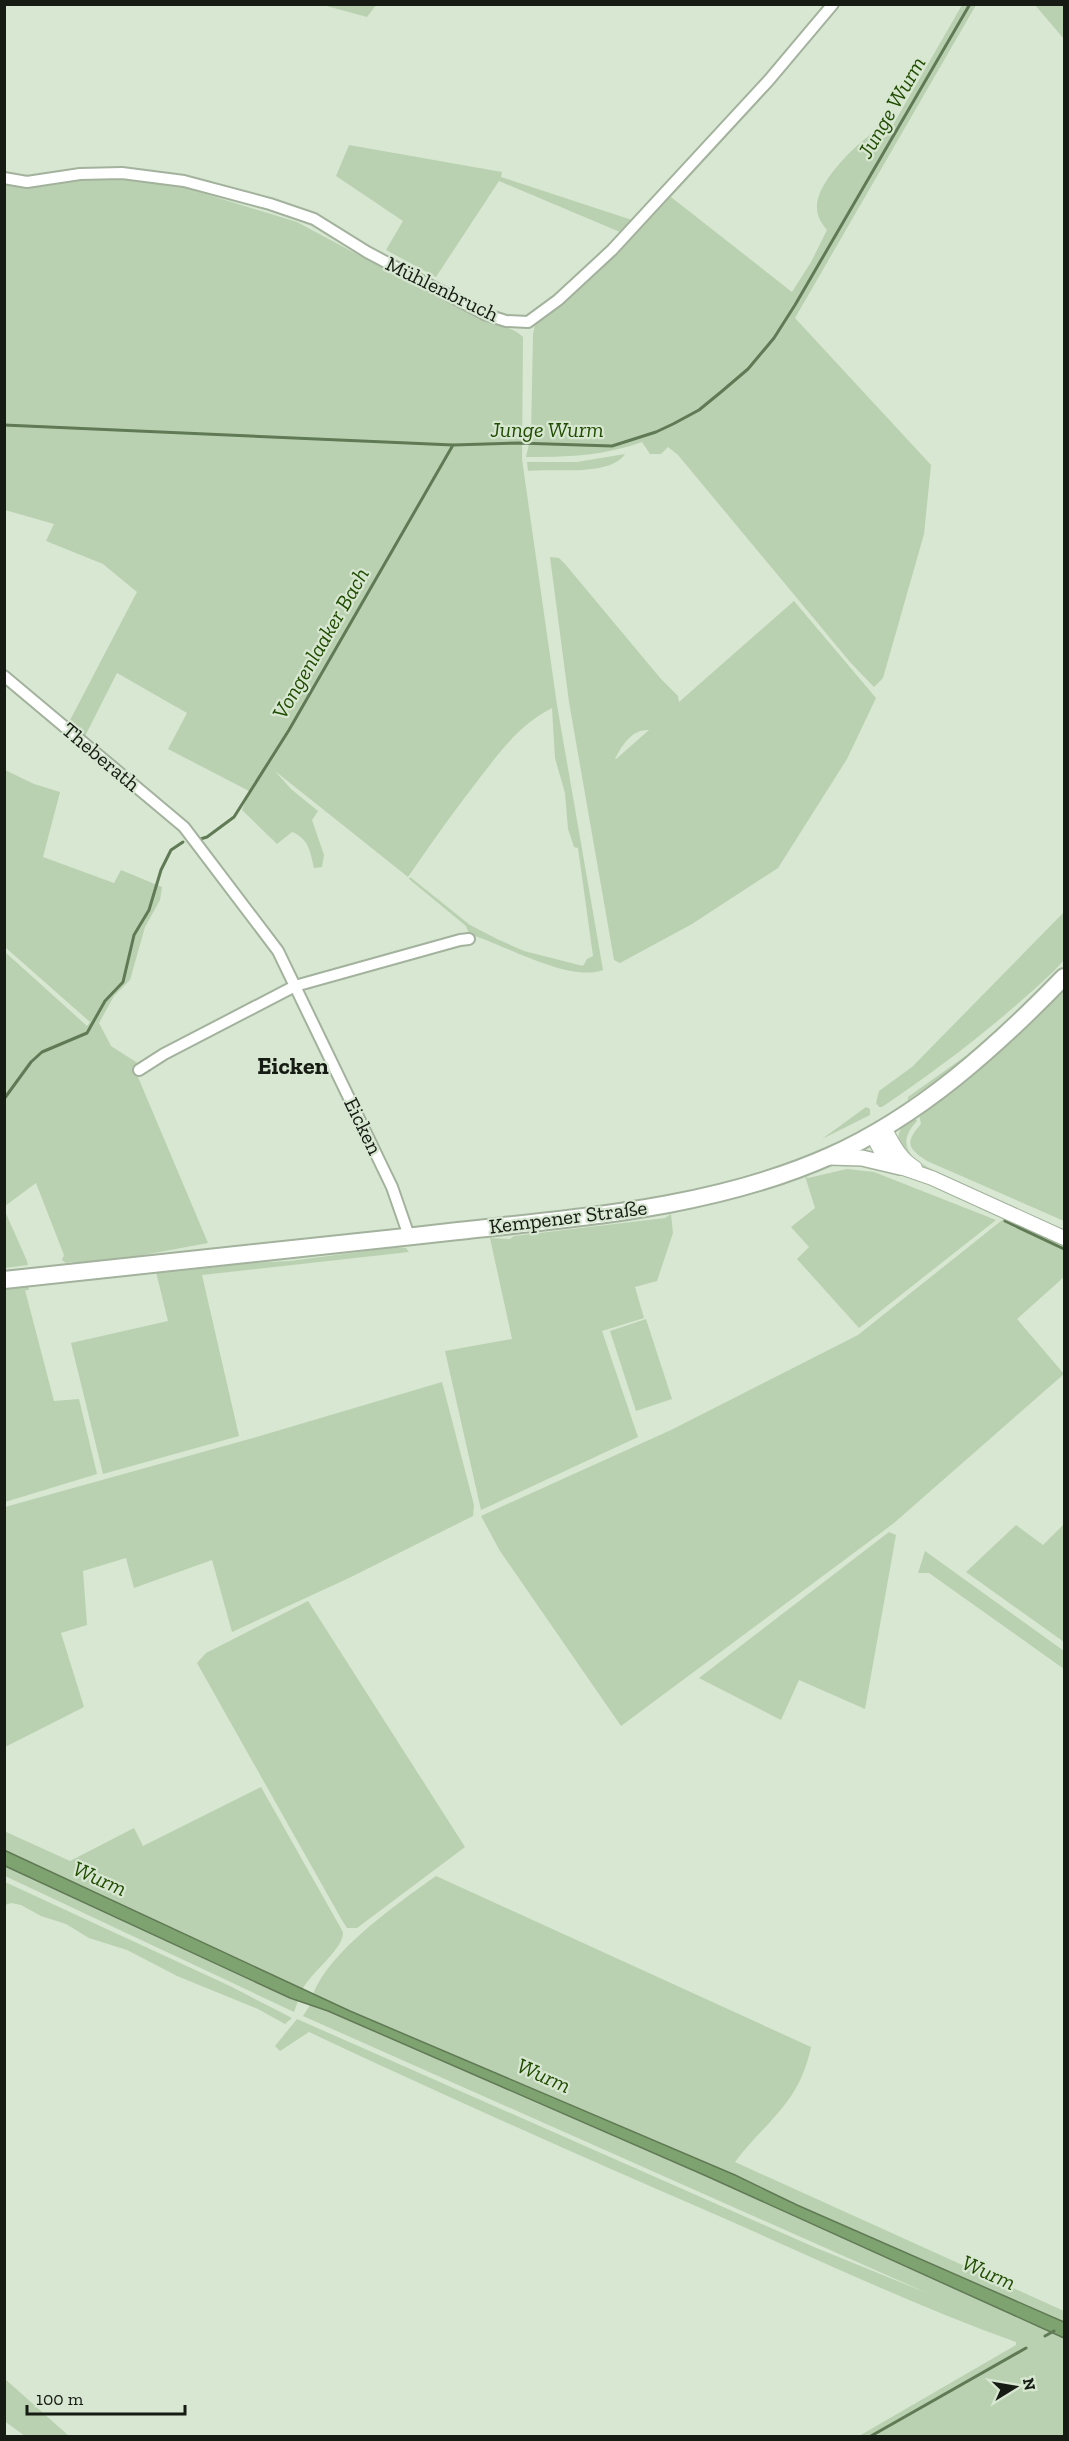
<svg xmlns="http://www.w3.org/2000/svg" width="1069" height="2441" viewBox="0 0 1069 2441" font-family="'Zilla Slab',serif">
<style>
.green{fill:#bad1b1;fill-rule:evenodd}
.water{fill:#7ea270;stroke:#5f7a54;stroke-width:1.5}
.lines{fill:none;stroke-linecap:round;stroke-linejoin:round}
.stream{stroke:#5f7a54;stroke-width:3}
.minor-casing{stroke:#a3b29d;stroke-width:14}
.tertiary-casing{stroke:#a3b29d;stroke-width:16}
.secondary-casing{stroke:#a3b29d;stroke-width:18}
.primary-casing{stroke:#a3b29d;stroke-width:20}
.minor{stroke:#fff;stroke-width:10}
.tertiary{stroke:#fff;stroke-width:14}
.secondary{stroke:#fff;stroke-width:15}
.primary{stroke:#fff;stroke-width:16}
.labels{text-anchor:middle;stroke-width:4.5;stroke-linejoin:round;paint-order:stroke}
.street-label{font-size:21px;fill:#161b13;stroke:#d7e7d1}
.water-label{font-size:22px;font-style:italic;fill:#204c01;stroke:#d7e7d1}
.quarter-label{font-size:24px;font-weight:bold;fill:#161b13;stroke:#d7e7d1}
</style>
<rect width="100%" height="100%" fill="#d7e7d1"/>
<path class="green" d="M323 5 376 4V5L367 17Z
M836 5H840L771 88 671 197 792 292 811 262 827 230C822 224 817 217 817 208 815 185 852 148 870 135L886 137 962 5H976L795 318 931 465 924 534 883 678 874 687 850 662 678 455 668 447 661 454H650L642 442C602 456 568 457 526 457L531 435 533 335 535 323 582 284Z
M1035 5H1064V39Z
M349 145 502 172 501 177 632 220 620 232 499 181 436 277 386 250 403 221 336 176Z
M102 176 173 184 297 222 478 319C493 325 513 326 523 337L522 459 557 705 603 970C569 983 503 944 469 934L466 926 409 879 410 877 470 925 497 939 524 951 583 966 587 959 593 956 578 848 574 847 568 829 565 793 555 758 552 708C522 723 502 749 482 775 456 808 432 842 408 877L275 771 291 789 318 811 312 820 324 855 322 867 314 868C310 851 309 839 292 832L277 844 242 810 249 791 168 749 187 713 117 673 84 738 68 724 137 592 103 564 46 541 54 524 5 510V182Z
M625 454C610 477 554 468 528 471L527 462H577Z
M550 557 559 558 565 564 661 679 678 696 679 702 794 601 876 698 847 759 778 868 692 924 620 963 614 960 569 702ZM649 730 616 759H615C622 745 632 729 649 730Z
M5 770 34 784 60 792 43 857 114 883 121 870 162 887 160 900 145 927 130 980 114 996 99 1023 111 1046 139 1064 135 1070 208 1243 122 1259 73 1264 72 1262 66 1263 62 1260 64 1255 36 1183 5 1206V952L87 1026 90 1022 5 947Z
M1064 912V960L1054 971C1000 1022 943 1066 882 1107H879L876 1103 879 1091 912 1067Z
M1064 987V1221L927 1161C907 1148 905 1142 921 1124L919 1114C973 1078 1018 1032 1064 987Z
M1021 1008 1022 1010 960 1064 908 1100V1097L967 1055Z
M866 1107 870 1109V1115L822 1139Z
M914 1115 917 1121C884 1156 936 1170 962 1183L963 1187C935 1174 868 1150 914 1115Z
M847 1169 874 1172 996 1220 859 1328 797 1259 809 1247 791 1227 815 1208 805 1176 808 1178Z
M4 1209 27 1261 28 1265 5 1268Z
M671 1214 673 1233 657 1281 635 1287 644 1318 602 1331 638 1437 481 1510 445 1351 512 1339 490 1238 510 1239 514 1236 665 1218Z
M1006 1217 1064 1244V1277L1017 1319 1064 1374 894 1523 621 1726 500 1551 481 1516 671 1430 858 1335Z
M396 1247 406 1248 409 1252 202 1275 239 1436 103 1474 71 1343 168 1321 156 1272 227 1264 290 1261Z
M28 1286 29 1290H25L54 1401 79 1399 97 1474 5 1502V1289Z
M646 1319 672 1399 636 1411 610 1331Z
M442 1382 474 1505 473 1516 349 1578 232 1632 212 1560 134 1588 126 1558 83 1571 87 1625 61 1633 84 1707 5 1747V1507L253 1438Z
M1064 1524V1642L966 1572 1016 1525 1043 1545Z
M889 1532 896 1535 865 1709 799 1680 781 1720 699 1678Z
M925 1551 1064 1651V1669L929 1573H918Z
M308 1601 465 1847 357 1928H347L343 1922 197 1663 206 1653Z
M261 1787 343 1932C344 1949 312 1971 302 1990L296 1991 275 1982 273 1977 5 1850 4 1831 70 1861 134 1828 143 1846Z
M5 1866 298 2001 294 2012 5 1876Z
M436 1876 811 2047C799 2104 767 2120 735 2162L1064 2311V2322L797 2205 735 2175 313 1995C328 1952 398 1903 436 1876Z
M5 1882 230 1986 292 2018 285 2024 258 2009 177 1976 127 1950 89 1938 66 1924 41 1916 21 1905 11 1903 5 1905Z
M310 2005 328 2011 704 2175 1064 2338V2436H859L1016 2345V2342C918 2307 823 2262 728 2220 587 2159 447 2097 309 2032L280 2051 275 2046 297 2019 814 2247 927 2293 303 2016Z
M5 2379 69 2436H25L7 2423 4 2420Z"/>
<path class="water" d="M4 1850 350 2011 735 2175 797 2205 1064 2322V2338L704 2175 328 2011 290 1998 5 1866Z"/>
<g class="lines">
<path class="stream" d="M4 425 453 445 518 443 612 446 656 432 673 424 699 410 721 392 748 369 774 338 795 305 970 4
M197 840 207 837 234 817 289 730 453 445
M4 1099 31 1062 42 1052 87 1033 105 1001 123 982 134 935 149 910 161 870 171 850 183 842
M1005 1221 1064 1249
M1045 2336 1054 2331
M871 2436 1026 2348"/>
<defs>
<path id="minor" d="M4 178 27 182 80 174 122 173 184 181 270 204 314 219 367 252 484 314 506 321 528 322 558 300 612 250 769 80 833 4
M4 676 184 827 278 951 392 1187 409 1236
M139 1070 164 1054 295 986 460 940 469 939"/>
<path id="tertiary" d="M884 1128C893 1144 899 1158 915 1168
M872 1134 881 1151 900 1167 932 1178 1064 1238"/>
<path id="secondary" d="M829 1157 862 1158 900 1167"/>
<path id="primary" d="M4 1280C156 1264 307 1248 458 1231 583 1217 713 1208 830 1156 920 1116 996 1047 1064 977"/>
</defs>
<use href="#minor" class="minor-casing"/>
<use href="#tertiary" class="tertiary-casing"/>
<use href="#secondary" class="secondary-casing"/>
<use href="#primary" class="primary-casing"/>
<use href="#minor" class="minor"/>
<use href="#tertiary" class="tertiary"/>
<use href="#secondary" class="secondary"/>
<use href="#primary" class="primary"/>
</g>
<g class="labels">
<g class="street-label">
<text transform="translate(442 289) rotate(26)" y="7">Mühlenbruch</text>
<text transform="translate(101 757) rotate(40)" y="7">Theberath</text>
<text transform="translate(363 1126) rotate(64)" y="7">Eicken</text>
<text transform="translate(568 1217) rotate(-7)" y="7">Kempener Straße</text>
</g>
<g class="water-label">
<text transform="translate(891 107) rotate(-60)" y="8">Junge Wurm</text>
<text x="547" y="437">Junge Wurm</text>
<text transform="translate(320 643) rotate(-60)" y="8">Vongenlaaker Bach</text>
<text transform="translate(100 1878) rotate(24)" y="8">Wurm</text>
<text transform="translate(544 2075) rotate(24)" y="8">Wurm</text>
<text transform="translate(989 2272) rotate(24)" y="8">Wurm</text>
</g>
<g class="quarter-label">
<text x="293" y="1074">Eicken</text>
</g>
</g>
<rect width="1069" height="2441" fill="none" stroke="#161b13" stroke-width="12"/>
<g transform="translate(1015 2387) rotate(79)" stroke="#d7e7d1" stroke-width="4.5" paint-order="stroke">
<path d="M0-4.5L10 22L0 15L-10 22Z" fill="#161b13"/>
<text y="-9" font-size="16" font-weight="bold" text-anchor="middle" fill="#161b13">N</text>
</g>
<path d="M27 2405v9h158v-9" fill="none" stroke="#161b13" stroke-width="3"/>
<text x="36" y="2405" font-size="18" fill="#161b13" stroke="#d7e7d1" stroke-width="4.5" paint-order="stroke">100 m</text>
</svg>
